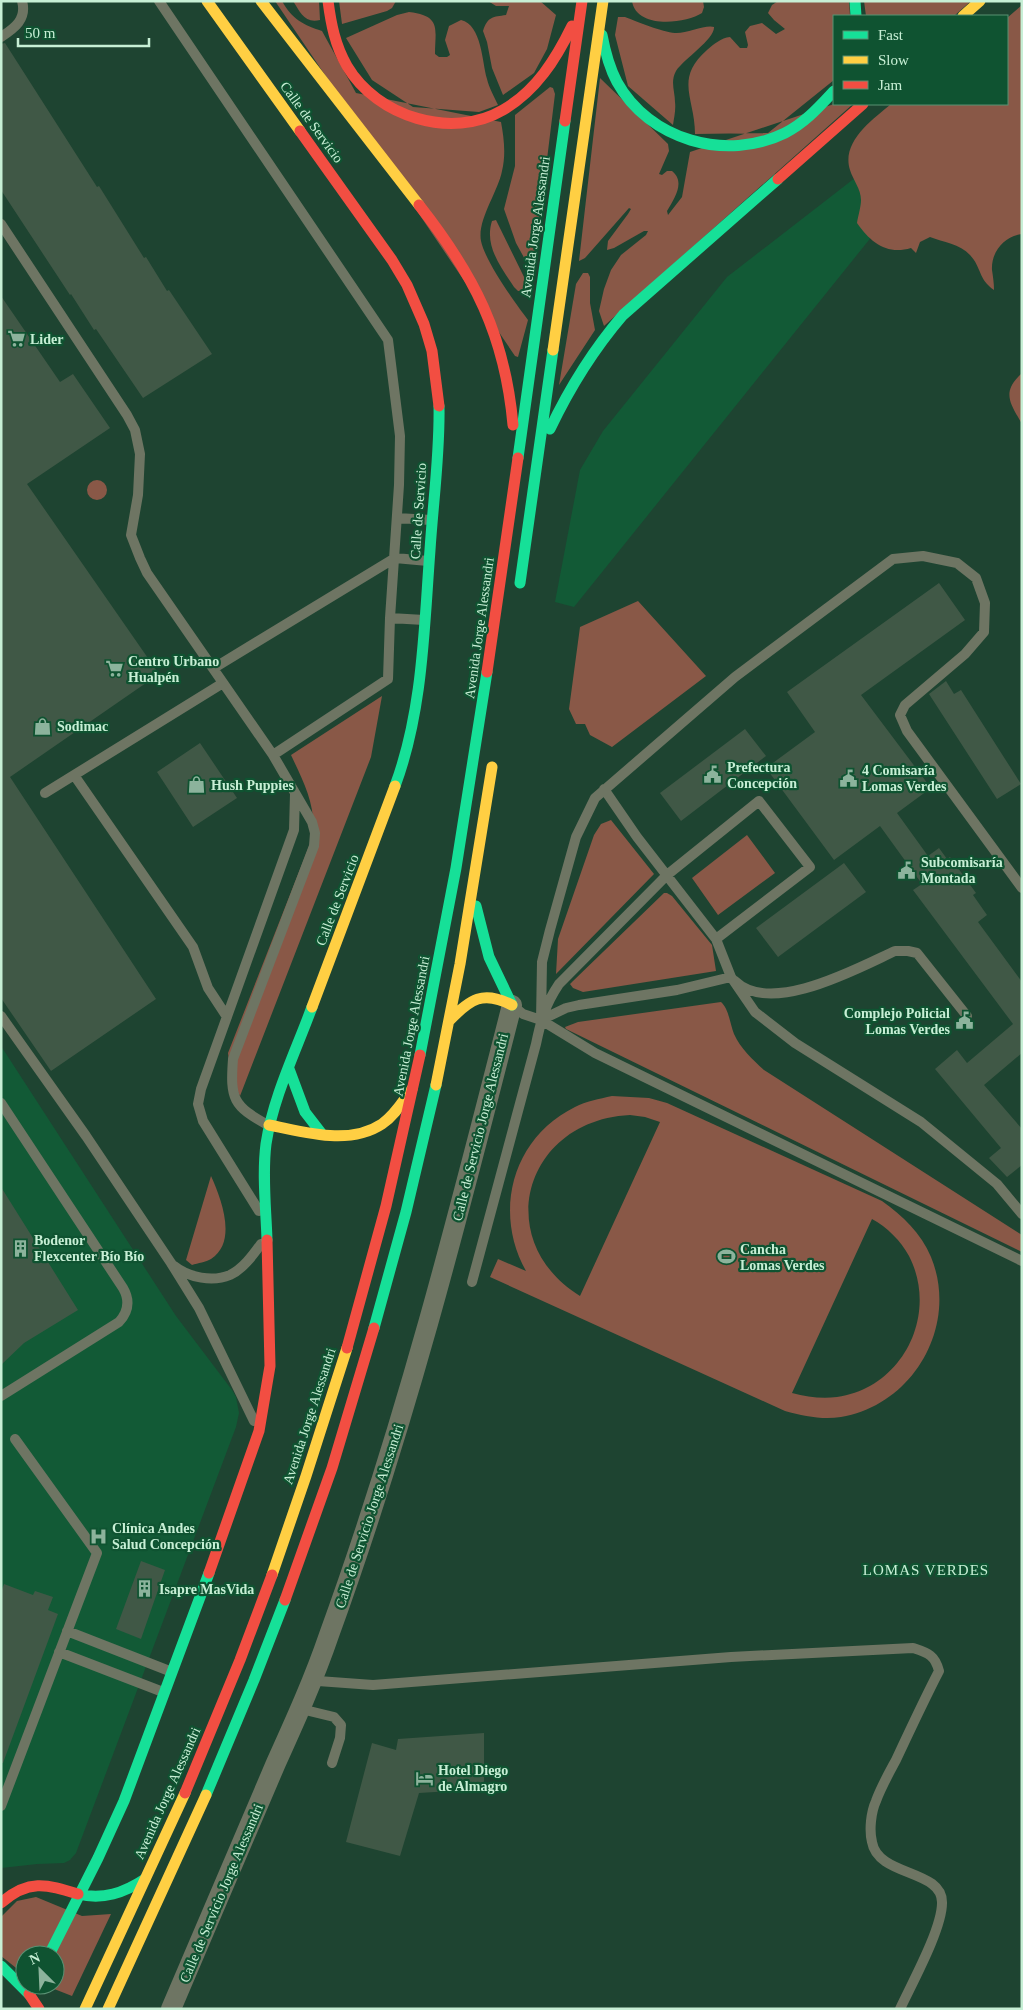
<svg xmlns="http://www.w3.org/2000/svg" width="1023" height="2010" viewBox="0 0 1023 2010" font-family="'Times New Roman',serif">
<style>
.built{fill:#125a36}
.green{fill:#895847;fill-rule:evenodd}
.building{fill:#405846}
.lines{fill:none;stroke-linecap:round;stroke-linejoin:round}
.lane{stroke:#6e7563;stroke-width:10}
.street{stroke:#6e7563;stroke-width:20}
.fast{stroke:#16e098;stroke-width:11}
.slow{stroke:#ffcf43;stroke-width:11}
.jam{stroke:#f24e42;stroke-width:11}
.labels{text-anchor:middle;stroke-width:4.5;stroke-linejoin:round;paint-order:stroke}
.street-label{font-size:14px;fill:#c7efd5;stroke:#0f5331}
.poi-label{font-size:14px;font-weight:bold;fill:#c7efd5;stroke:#0f5331;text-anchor:start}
.neighbourhood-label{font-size:15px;letter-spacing:1px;fill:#c7efd5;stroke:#0f5331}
</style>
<rect width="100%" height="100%" fill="#1e4431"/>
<path class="built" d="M949 105 967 118 574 607 555 602 580 470 603 431 727 277Z
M1 1046 176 1316 232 1390 236 1397 239 1413 236 1427 76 1853 70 1860 64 1863 37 1864 1 1868Z"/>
<path class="green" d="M275 1H282C292 19 303 25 322 31L356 93 501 122C504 138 506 155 502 171 498 192 477 220 481 241 485 261 515 303 528 320L518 357 515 356Z
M293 1H319L320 20C305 24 300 12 293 1Z
M339 1H396L392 8 387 11 342 24Z
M488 1H540L556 15 547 49 534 73 503 95 492 68 487 42 483 31C488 16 493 17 506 15L509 6H496Z
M632 1H703L704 7 702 13C685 24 636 29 632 1Z
M778 1H849L850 16H834V80L768 133 695 134C695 98 674 79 707 50 714 44 721 38 730 37L740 48H747L748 45 745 32 750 26 762 23 776 34 785 29 774 20 768 13 772 5Z
M864 1H971L954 16H866Z
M1022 5V234C1004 236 991 252 992 270 993 277 994 283 994 290 978 279 982 268 970 255 960 244 943 242 930 237L920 242 916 253 911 248C887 255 871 243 857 223 858 216 861 207 861 200 861 189 853 180 850 170 841 142 872 120 891 104H1007V18Z
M409 12C442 16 435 29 435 54L439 57H447L450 55 445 40 449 26 461 20C482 25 482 62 487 79 489 88 494 96 498 105L479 112 413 107 372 80 346 38 397 15Z
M618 17H625C638 22 662 32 675 33 686 34 706 24 714 27 715 39 684 59 676 71 670 82 675 91 675 102 676 110 674 118 673 125L628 86 615 35Z
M600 78 668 144 669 151 659 174 662 175 667 171H672C686 182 674 199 667 211L668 215 682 197 690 152 834 104H853L604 326 599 311 604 289 611 270 621 255 646 235 648 231H644L614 248 607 250 608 241 628 214 631 209 629 208 585 258 579 261Z
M550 87 553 88 555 94 533 274 516 243 504 209 515 166V115Z
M496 220 525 279 526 287 522 291H518L514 287C501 267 484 246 492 221Z
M583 273H588L590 277V303L595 330 559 385 576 284Z
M1022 373V424C1010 403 1001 392 1022 373Z
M87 490a10 10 0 1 1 20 0a10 10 0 1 1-20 0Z
M638 601 706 676 612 747 590 735 585 724H576L569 709 580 627Z
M382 696 371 757 240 1096 231 1078 228 1053 313 836C316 805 304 783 291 755Z
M611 820 654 874 556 974 558 939 594 835 601 824Z
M747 835 775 873 718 915 692 878Z
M664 893H667L672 896 712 945 716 971 583 992 573 988 570 984 573 981Z
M721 1002C729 1009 730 1024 734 1034 741 1049 752 1059 764 1070L1022 1235V1252L566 1029 565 1027 578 1022Z
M612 1096 649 1098 667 1103 882 1201C903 1216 921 1233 931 1257 959 1325 914 1405 841 1417 822 1420 804 1416 785 1411L490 1277 498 1259 526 1271C493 1212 512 1138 575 1107 586 1101 599 1099 612 1096ZM630 1115 645 1117 660 1122 580 1296C490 1240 525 1120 630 1115ZM872 1219C887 1227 901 1241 909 1256 939 1314 903 1388 837 1397 822 1399 807 1397 792 1393Z
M211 1176C221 1198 238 1242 211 1259 206 1262 198 1263 192 1265L186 1260Z
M36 1897 82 1916 111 1914 72 1996 44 1985H55V1955H25V1975L1 1956V1917L17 1901Z"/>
<path class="building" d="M5 43 97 187 99 186 144 258 146 257 167 291 169 290 212 354 143 398 96 329 94 330 71 294 70 295 1 190V44Z
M1 296 60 382 73 374 110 428 27 484 159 674 10 777 156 999 51 1071 1 998Z
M939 583 965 620 861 695 931 788 897 813 928 856 939 848 947 859 950 857 976 893 973 895 987 915 978 922 1022 982V1053L984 1085 1022 1129V1165L1007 1177 989 1158 1001 1148 935 1069 957 1050 967 1063 1013 1024 913 890 922 884 880 826 834 860 766 768 815 732 787 692Z
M946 681 954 694 961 690 1021 784 997 799 929 694Z
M745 729 766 756 681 821 660 793Z
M200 743 237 798 193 827 157 772Z
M844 863 866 892 778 957 756 928Z
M1 1187 78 1310 24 1343 1 1365Z
M141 1561 165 1570 141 1639 116 1629Z
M4 1584 33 1595 35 1591 53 1597 48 1610 58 1614 3 1763H1V1592Z
M484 1733V1789L419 1793 400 1856 346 1842 372 1743 396 1750 398 1739Z"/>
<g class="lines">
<path class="lane" d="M159 1 388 340 400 436 399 485 390 618 388 679 273 755
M1 37C15 28 27 19 22 1
M1 224 127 415 135 430 140 454 138 495 131 535 140 558 147 573 273 755 312 822 315 833 314 846 233 1059C230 1099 233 1106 268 1125
M397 518 431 520
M390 618 424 620
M214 668 395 558 428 561
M74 775 193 947 208 988 227 1017
M604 789 637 837 716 939 731 977 755 1012 795 1043 921 1122 997 1184 1022 1214
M45 793 223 683
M735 981C771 1016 858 968 895 951H908L917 953 967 1016
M512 1005 523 1014 541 1020 595 1053 1022 1261
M1 1016 86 1136 171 1263 199 1308 254 1421
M541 1020 542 962 550 930 576 837 595 798 735 677 893 559 923 556 957 563 976 578 985 603 984 632 965 654 905 705 900 715 907 731 1022 888
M541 1020 566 1008 579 1005 677 990 731 977
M1 1103 123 1288C130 1300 129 1311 119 1322L1 1396
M259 1211 203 1121 198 1104 201 1089 294 830 295 794
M174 1266C189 1278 213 1282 230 1275 243 1269 253 1255 261 1244
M472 1282 536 1044C541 1020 545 1005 559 984L667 875 759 801 810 867 716 939
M67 1631 172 1672
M59 1652 163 1692
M312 1679 318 1681 373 1685 731 1657 913 1648C928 1653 935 1655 939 1671 924 1700 910 1730 896 1760 889 1773 881 1787 876 1801 871 1812 869 1830 872 1842 878 1877 943 1869 942 1903 942 1929 912 1983 900 2009
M301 1709 334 1717 341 1725 340 1738 332 1763
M1 1806 97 1553 15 1439"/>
<path class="street" d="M171 2009C206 1927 241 1845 276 1763 295 1721 314 1679 329 1635 404 1429 458 1217 512 1005"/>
<path class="fast" d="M855 1 856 16
M602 35C605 51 609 67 617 82 649 140 726 162 785 133 805 123 819 107 834 91
M550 429C570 387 593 350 623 315L778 179
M518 458 565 121
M520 583 553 350
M395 786C423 711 424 628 430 550 433 502 440 454 439 406
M476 906 489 957 512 1005
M420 1055 456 868 487 672
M289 1069 305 1112 322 1134
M267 1240C266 1208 262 1175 266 1144 273 1097 296 1051 312 1007
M374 1328 406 1212 436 1085
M206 1795 254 1680 285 1600
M78 1894C103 1900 124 1893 145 1879
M49 1955 98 1858 124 1801 209 1573
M1 1966 29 1994"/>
<path class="slow" d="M207 1 300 131
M261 1 419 205
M963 16 980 1
M553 350 603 1
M312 1007 395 786
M449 1021C470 999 483 990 512 1005
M436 1085 460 964 492 767
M269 1125C305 1132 349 1146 382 1124 395 1115 403 1101 412 1089
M272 1575 306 1476 347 1348
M85 2009 185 1793
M108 2009 206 1795"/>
<path class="jam" d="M328 1C331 24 335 45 347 66 377 117 452 140 503 110 536 91 556 59 572 26
M565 121 582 1
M300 131 392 260 407 285 424 324 432 351 439 406
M778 179 863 104
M419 205C474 275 505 335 513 425
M487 672 518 458
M347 1348 386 1206 420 1055
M209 1573 259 1431 270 1366 267 1240
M285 1600 332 1468 374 1328
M185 1793 240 1660 272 1575
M1 1903C28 1879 46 1884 78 1894
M29 1994 39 2009"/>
</g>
<defs>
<symbol id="supermarket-bare" viewBox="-9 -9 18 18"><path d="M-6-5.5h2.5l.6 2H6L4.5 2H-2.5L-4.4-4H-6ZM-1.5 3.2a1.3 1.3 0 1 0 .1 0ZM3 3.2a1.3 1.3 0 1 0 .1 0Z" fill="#8cb39c" stroke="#0f5331" stroke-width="2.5" paint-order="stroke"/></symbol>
<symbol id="shop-bare" viewBox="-9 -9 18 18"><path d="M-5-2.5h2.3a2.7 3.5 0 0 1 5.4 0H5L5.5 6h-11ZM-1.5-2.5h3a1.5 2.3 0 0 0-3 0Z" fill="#8cb39c" stroke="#0f5331" stroke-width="2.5" paint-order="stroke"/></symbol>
<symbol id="civic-bare" viewBox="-9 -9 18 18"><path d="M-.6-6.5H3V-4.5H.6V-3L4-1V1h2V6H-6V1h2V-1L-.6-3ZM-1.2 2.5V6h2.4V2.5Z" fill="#8cb39c" stroke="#0f5331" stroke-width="2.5" paint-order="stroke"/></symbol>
<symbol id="building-bare" viewBox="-9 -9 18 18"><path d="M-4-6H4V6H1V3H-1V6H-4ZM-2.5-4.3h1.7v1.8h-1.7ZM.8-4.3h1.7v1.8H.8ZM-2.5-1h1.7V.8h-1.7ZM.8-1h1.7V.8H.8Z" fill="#8cb39c" stroke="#0f5331" stroke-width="2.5" paint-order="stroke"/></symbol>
<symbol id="stadium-bare" viewBox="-9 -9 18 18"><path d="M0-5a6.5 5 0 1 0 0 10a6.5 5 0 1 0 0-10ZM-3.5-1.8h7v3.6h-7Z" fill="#8cb39c" stroke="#0f5331" stroke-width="2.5" paint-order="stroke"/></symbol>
<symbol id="hospital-bare" viewBox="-9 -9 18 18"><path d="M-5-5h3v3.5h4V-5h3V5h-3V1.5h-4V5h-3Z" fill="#8cb39c" stroke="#0f5331" stroke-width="2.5" paint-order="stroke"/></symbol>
<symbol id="hotel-bare" viewBox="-9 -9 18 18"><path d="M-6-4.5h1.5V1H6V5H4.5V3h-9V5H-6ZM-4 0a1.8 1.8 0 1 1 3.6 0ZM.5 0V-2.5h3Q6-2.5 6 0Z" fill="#8cb39c" stroke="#0f5331" stroke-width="2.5" paint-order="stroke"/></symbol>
</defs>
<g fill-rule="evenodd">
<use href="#supermarket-bare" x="4" y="326" width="25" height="25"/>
<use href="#supermarket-bare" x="102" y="656" width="25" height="25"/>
<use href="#shop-bare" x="30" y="714" width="25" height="25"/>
<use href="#civic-bare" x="700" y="762" width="25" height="25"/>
<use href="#civic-bare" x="836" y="766" width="25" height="25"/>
<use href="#shop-bare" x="184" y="772" width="25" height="25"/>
<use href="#civic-bare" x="894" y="858" width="25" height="25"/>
<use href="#civic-bare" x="952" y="1008" width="25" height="25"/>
<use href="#building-bare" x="8" y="1236" width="25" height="25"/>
<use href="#stadium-bare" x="714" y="1244" width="25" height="25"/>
<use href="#hospital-bare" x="86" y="1524" width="25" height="25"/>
<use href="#building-bare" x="132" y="1576" width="25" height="25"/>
<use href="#hotel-bare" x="412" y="1766" width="25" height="25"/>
</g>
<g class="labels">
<g class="street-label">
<text transform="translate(312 122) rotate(54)" y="5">Calle de Servicio</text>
<text transform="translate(535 227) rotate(-82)" y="5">Avenida Jorge Alessandri</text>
<text transform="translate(418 511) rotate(-86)" y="5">Calle de Servicio</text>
<text transform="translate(479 628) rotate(-82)" y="5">Avenida Jorge Alessandri</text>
<text transform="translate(337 900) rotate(-69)" y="5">Calle de Servicio</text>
<text transform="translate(411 1026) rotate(-79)" y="5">Avenida Jorge Alessandri</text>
<text transform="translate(480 1127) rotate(-76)" y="5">Calle de Servicio Jorge Alessandri</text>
<text transform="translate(309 1416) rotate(-72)" y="5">Avenida Jorge Alessandri</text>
<text transform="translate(369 1516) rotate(-72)" y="5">Calle de Servicio Jorge Alessandri</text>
<text transform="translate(167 1793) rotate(-66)" y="5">Avenida Jorge Alessandri</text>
<text transform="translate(221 1893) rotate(-67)" y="5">Calle de Servicio Jorge Alessandri</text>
</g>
<g class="poi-label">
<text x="30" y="344">Lider</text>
<text x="128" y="666">Centro Urbano<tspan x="128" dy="16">Hualpén</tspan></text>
<text x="57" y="731">Sodimac</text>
<text x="727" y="772">Prefectura<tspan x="727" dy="16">Concepción</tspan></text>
<text x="862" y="775">4 Comisaría<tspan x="862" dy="16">Lomas Verdes</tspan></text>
<text x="211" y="790">Hush Puppies</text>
<text x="921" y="867">Subcomisaría<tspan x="921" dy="16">Montada</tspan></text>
<text x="950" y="1018" text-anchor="end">Complejo Policial<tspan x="950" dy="16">Lomas Verdes</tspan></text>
<text x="34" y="1245">Bodenor<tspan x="34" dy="16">Flexcenter Bío Bío</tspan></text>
<text x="740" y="1254">Cancha<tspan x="740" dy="16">Lomas Verdes</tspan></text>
<text x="112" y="1533">Clínica Andes<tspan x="112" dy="16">Salud Concepción</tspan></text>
<text x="159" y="1594">Isapre MasVida</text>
<text x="438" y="1775">Hotel Diego<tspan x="438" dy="16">de Almagro</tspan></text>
</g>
<g class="neighbourhood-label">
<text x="926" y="1575">LOMAS VERDES</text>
</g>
</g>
<rect width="1023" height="2010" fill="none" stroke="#c7efd5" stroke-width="5"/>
<rect x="833" y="15" width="175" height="90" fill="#0f5331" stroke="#599173"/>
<rect x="843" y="31" width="25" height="8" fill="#16e098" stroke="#599173"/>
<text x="878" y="40" font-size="15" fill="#c7efd5">Fast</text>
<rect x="843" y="56" width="25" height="8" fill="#ffcf43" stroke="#599173"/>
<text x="878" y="65" font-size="15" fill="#c7efd5">Slow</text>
<rect x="843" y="81" width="25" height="8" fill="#f24e42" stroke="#599173"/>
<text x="878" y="90" font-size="15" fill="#c7efd5">Jam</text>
<g transform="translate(40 1970) rotate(336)"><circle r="24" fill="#0f5331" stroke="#599173"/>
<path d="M0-4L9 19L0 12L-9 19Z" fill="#8cb39c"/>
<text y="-8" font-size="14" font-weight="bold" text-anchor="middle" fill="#c7efd5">N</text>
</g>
<path d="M18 38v8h131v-8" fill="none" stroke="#c7efd5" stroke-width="2.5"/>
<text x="25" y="38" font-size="15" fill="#c7efd5" stroke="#0f5331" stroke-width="4" paint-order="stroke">50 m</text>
</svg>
